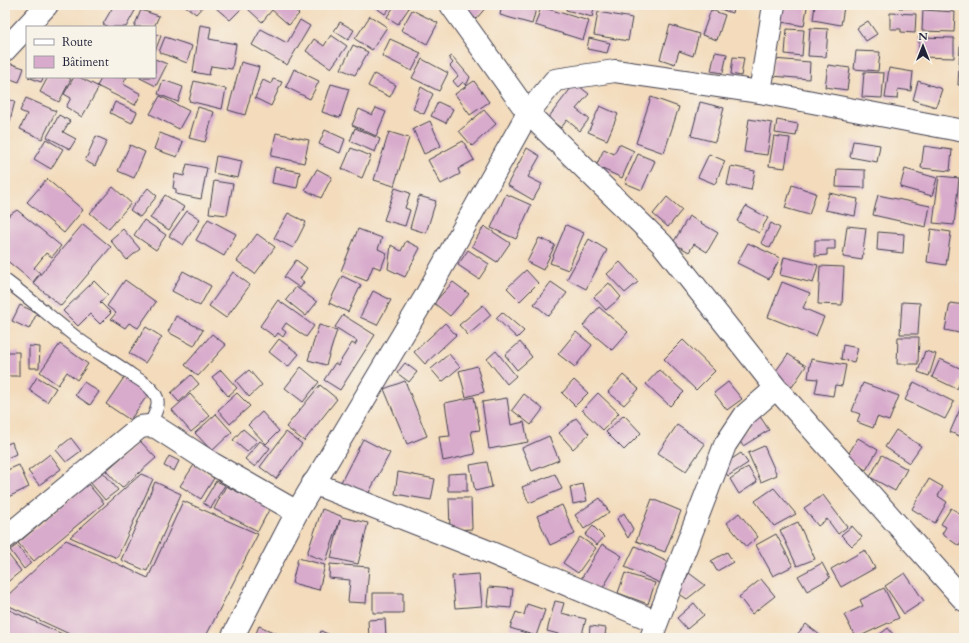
<svg xmlns="http://www.w3.org/2000/svg" width="969" height="643" viewBox="0 0 969 643" font-family="Cardo,serif">
<style>
.building{fill:#d8abcc}
.lines{fill:none;stroke-linecap:round;stroke-linejoin:round}
.service-casing{stroke:#413e4e;stroke-width:14}
.minor-casing{stroke:#413e4e;stroke-width:24}
.tertiary-casing{stroke:#413e4e;stroke-width:24}
.service{stroke:#fff;stroke-width:12}
.minor{stroke:#fff;stroke-width:22}
.tertiary{stroke:#fff;stroke-width:22}
</style>
<rect width="100%" height="100%" fill="#f7f3e8"/>
<filter id="ink" filterUnits="userSpaceOnUse"><feTurbulence type="fractalNoise" baseFrequency=".025" numOctaves="2"/><feDisplacementMap in="SourceGraphic" scale="8" xChannelSelector="R" yChannelSelector="G"/><feConvolveMatrix kernelMatrix="1 2 1 2 8 2 1 2 1" color-interpolation-filters="sRGB"/></filter>
<filter id="wash" filterUnits="userSpaceOnUse"><feTurbulence type="fractalNoise" baseFrequency=".012" numOctaves="4" result="noise"/><feDisplacementMap in="SourceGraphic" scale="16" xChannelSelector="R" yChannelSelector="G"/><feGaussianBlur stdDeviation="0.9" result="paint"/><feColorMatrix in="noise" values="0 0 0 0 0 0 0 0 0 0 0 0 0 0 0 0 0 1.4 0 .05"/><feComposite in="paint" operator="in"/></filter>
<g filter="url(#wash)">
<rect width="100%" height="100%" fill="#f3dbbb"/>
<g id="blocks">
<path class="building" d="M114 5H134L137 7 126 27H108L103 24Z
M184 5H204L196 14Z
M219 5H245L230 20 216 8Z
M252 5H289L299 14 289 25 272 10 262 22 248 9Z
M372 5H392L385 14Z
M395 5H405L409 8 398 24 387 17Z
M460 5H488L476 19Z
M502 5H537L532 24 500 15Z
M567 5H595L592 17 566 10Z
M708 5H734L732 13Z
M778 5H797L807 7 804 26 776 21Z
M815 5H830L844 7 841 25 813 20Z
M899 5H917V8H899Z
M541 7 589 21 583 40 535 25Z
M141 10 159 16 154 27H134Z
M412 10 438 23 427 44 401 30Z
M711 10 725 15 717 40 702 35Z
M923 10 955 12 954 32 922 31Z
M598 12 632 18 628 41 594 35Z
M890 13 916 14 915 33 901 32V29H890Z
M370 16 387 27 372 50 355 39Z
M300 20 310 26 287 65 252 45 261 29 287 43Z
M868 21 877 34 866 41 857 28Z
M340 22 354 30 348 40 334 31Z
M200 25 211 27 209 39 236 44 232 69 211 66 209 75 193 72Z
M670 25 699 34 693 56 679 51 675 64 660 59Z
M810 28 828 29 826 57 808 56Z
M787 29 804 30 802 56 785 54Z
M155 34 161 36 155 51Z
M331 35 347 46 331 68 306 51 314 39 324 46Z
M165 37 192 46 187 63 159 52Z
M919 37 954 38V58L919 57Z
M589 38 610 43 607 53 587 49Z
M390 39 421 53 412 71 382 56Z
M353 45 368 52 355 75 341 69Z
M960 46 964 47V85H958Z
M856 51 880 52 878 71 854 69Z
M715 52 727 54 723 73 711 71Z
M452 56 470 77 466 86 463 82 458 87 453 81 458 76 450 66 453 63 449 58Z
M733 57 744 58 741 76 731 74Z
M155 59 167 64 156 86 140 78V77H155Z
M422 59 448 73 439 91 412 78Z
M773 59 810 62 809 79 772 76Z
M5 62 24 68 19 82 5 77Z
M241 62 259 67 245 115 228 110Z
M828 65 850 68 847 90 825 87Z
M889 68 913 72 911 91 898 89 897 99 885 98Z
M294 69 319 81 310 99 286 87Z
M864 72 884 73 882 98 862 97Z
M374 74 396 85 390 97 368 86Z
M28 77H44L41 82Z
M48 77H67L71 79 59 102 40 92Z
M74 77H79L99 87 82 117 66 107 71 98 64 94Z
M102 77H127L123 84 141 94 135 105 97 86Z
M273 79 282 82 271 106 255 98 263 80 271 84Z
M163 80 183 87 178 102 158 94Z
M194 81 226 89 222 109 189 101Z
M474 81 489 102 470 115 455 94Z
M918 81 942 89 936 107 913 100Z
M575 83 589 94 576 109 589 119 580 131 567 120 561 128 548 118Z
M331 84 349 89 340 118 322 112Z
M421 87 433 94 424 114 413 109Z
M160 96 189 111 179 129 150 114Z
M651 97 679 107 664 153 636 143Z
M26 98 56 111 42 139 20 129 27 114 20 111Z
M5 99 15 101 8 128H5Z
M115 102 137 112 132 123 110 113Z
M438 102 453 109 446 123 431 116Z
M700 102 724 108 715 142 691 136Z
M600 106 618 114 607 140 588 132Z
M198 107 214 112 205 142 189 138Z
M376 108 386 112 376 136 352 125 359 109 372 115Z
M484 110 496 124 472 146 459 131Z
M59 115 70 121 63 132 76 139 70 149 47 137Z
M749 119 772 123 767 155 744 152Z
M777 120 798 124 796 136 775 133Z
M430 121 441 146 424 154 413 129Z
M355 128 380 139 375 152 350 141Z
M325 130 345 139 340 153 319 144Z
M389 132 409 138 394 186 374 180Z
M160 133 183 142 177 157 154 149Z
M276 133 309 140 304 163 271 156Z
M96 136 107 141 95 166 85 161Z
M774 136 790 138 785 168 769 166Z
M46 139 63 149 51 169 34 159Z
M463 141 474 160 458 169 460 174 441 184 428 160Z
M853 141 880 145 877 162 850 157Z
M619 144 634 151 622 178 596 166 604 149 614 154Z
M130 145 145 152 134 178 118 171Z
M924 146 952 150 950 171 921 168Z
M351 148 371 156 362 178 342 169Z
M527 148 540 156 528 177 542 184 533 200 507 185Z
M638 154 655 161 642 190 625 183Z
M709 154 725 161 715 184 698 177Z
M216 156 242 161 238 178 213 173Z
M187 164 207 168 201 199 176 194V189L173 188 175 174 184 176Z
M731 166 755 171 751 190 727 185Z
M275 167 300 172 297 188 272 183Z
M317 169 332 177 321 198 305 190Z
M837 169 865 170V188L836 187Z
M905 169 937 178 932 196 900 187Z
M939 176 959 178 954 225 933 223Z
M47 179 83 210 64 233 27 202Z
M214 181 233 184 227 215 209 213Z
M792 185 816 193 809 215 785 208Z
M113 187 131 203 109 229 90 213Z
M148 188 157 196 140 217 130 210Z
M395 188 410 193 405 208 410 210 405 226 384 220Z
M829 193 858 199 855 216 825 210Z
M506 194 531 205 516 239 491 228Z
M165 195 184 207 169 230 150 218Z
M878 195 930 206 926 227 873 215Z
M419 196 436 201 426 233 410 228Z
M667 197 682 210 668 227 653 214Z
M746 206 768 218 759 233 737 221Z
M17 210 61 246 52 257 46 253 34 268 40 273 33 282 5 259V218Z
M187 211 200 219 183 245 169 236Z
M288 213 306 222 293 248 274 238Z
M689 216 718 233 707 252 694 244 689 252 673 243Z
M208 219 236 234 224 256 196 240Z
M144 220 166 235 156 250 134 235Z
M771 223 780 228 770 248 761 243Z
M83 224 111 247 61 306 33 283Z
M566 225 584 233 568 270 550 263Z
M484 226 510 243 497 262 472 246Z
M847 226 866 228 862 260 843 257Z
M123 229 140 249 127 260 110 240Z
M358 229 382 238 378 249 387 253 381 269 373 266 367 281 341 271Z
M931 229 951 232 946 265 927 262Z
M878 232 904 234 903 253 877 250Z
M257 234 275 247 255 274 237 261Z
M539 238 555 245 543 270 527 262Z
M589 239 607 250 586 289 567 279Z
M815 240H835V249H827V255L815 256Z
M406 241 420 248 405 277 388 269 391 245 401 251Z
M748 243 780 258 769 279 737 263Z
M468 250 489 264 479 279 458 265Z
M784 257 818 265 813 283 780 275Z
M296 260 307 268 300 279 304 282 300 288 284 277Z
M620 262 638 282 625 293 607 274Z
M820 266 844 267 842 305 818 304Z
M526 270 538 283 520 301 507 288Z
M183 271 211 286 200 306 172 291Z
M233 272 250 285 226 318 209 306Z
M342 276 361 285 348 312 329 303Z
M125 280 156 302 138 328 129 323 125 328 111 319 116 313 107 306Z
M94 281 108 295 100 302 111 313 100 324 90 314 78 326 63 311Z
M453 282 469 294 450 316 434 303Z
M551 282 567 293 549 316 534 304Z
M782 282 810 293 803 308 824 317 816 336 768 317Z
M609 283 621 297 606 310 594 297Z
M296 287 317 302 306 316 286 300Z
M373 291 391 300 377 325 360 317Z
M278 300 314 326 306 337 286 323 282 329 286 332 283 337 278 333 275 337 260 326Z
M902 302 920 303 918 334H900Z
M950 303 964 305V334L945 330Z
M20 305 37 313 29 329 12 321Z
M483 305 491 315 468 335 459 325Z
M599 307 628 332 612 350 583 326Z
M502 312 524 331 517 338 496 318Z
M343 315 375 335 340 390 324 380 335 363 338 365 352 343 355 345 357 341 335 327Z
M176 316 203 330 194 346 168 332Z
M445 323 456 335 425 364 414 352Z
M319 325 337 330 326 365 308 360Z
M146 327 162 337 145 363 129 353Z
M576 332 592 345 575 367 558 354Z
M212 334 226 345 198 376 185 365Z
M898 337H919L918 364H897Z
M279 339 299 354 288 367 269 352Z
M683 340 715 371 696 390 664 359Z
M520 342 532 357 517 370 505 355Z
M60 344 88 364 77 380 67 372 58 385 40 372Z
M843 345 858 348 854 362 841 359Z
M29 346 40 347 39 368H29Z
M496 351 516 376 507 384 487 359Z
M925 351 936 354 929 376 918 372Z
M5 352H19V376H5Z
M449 354 460 367 442 382 431 369Z
M788 354 806 366 792 387 773 375Z
M811 359 846 365 842 386 835 385 833 396 815 393 818 379 808 378Z
M940 359 964 370V373L957 389 932 377Z
M405 363 417 372 409 382 397 373Z
M477 366 484 392 466 397 459 371Z
M301 367 319 382 303 402 285 388Z
M221 370 237 388 228 396 212 377Z
M249 370 262 385 249 397 236 381Z
M659 370 684 392 670 406 646 384Z
M191 375 199 384 179 402 171 393Z
M623 375 639 389 624 405 608 392Z
M125 376 149 393 130 420 106 404Z
M37 377 56 388 47 402 29 390Z
M574 380 588 393 575 406 562 393Z
M405 381 427 436 407 444 384 389Z
M84 382 99 392 90 405 75 395Z
M728 382 742 399 727 410 714 393Z
M914 382 954 402 945 419 905 400Z
M863 383 899 396 889 421 877 417 873 428 857 422 860 414 852 411Z
M320 385 337 399 304 441 286 427Z
M237 393 250 406 230 424 218 410Z
M598 393 619 413 603 430 582 410Z
M190 394 210 416 191 432 172 410Z
M524 394 543 409 531 425 512 410Z
M474 397 480 430 471 431 475 454 443 461 439 437 450 436 445 403Z
M507 398 511 425 524 422 528 442 489 449 482 402Z
M961 407 964 409V438L950 432Z
M262 412 279 431 266 444 248 425Z
M216 414 232 432 212 451 195 433Z
M624 415 641 433 624 450 606 432Z
M759 415 769 430 743 446 737 437 750 428 746 423Z
M576 418 589 434 573 449 559 433Z
M677 425 705 444 686 471 658 453Z
M243 429 257 441 247 452 233 440Z
M896 430 921 446 909 463 885 447Z
M286 432 302 444 276 479 260 467Z
M549 436 559 460 532 471 522 448Z
M71 438 81 451 66 462 56 450Z
M858 438 878 450 866 470 846 458Z
M363 439 390 453 366 498 340 484Z
M140 441 156 458 122 488 106 471Z
M260 441 270 448 255 467 245 459Z
M12 442 16 454 5 459V445Z
M764 446 777 475 761 482 748 453Z
M741 453 748 463 728 476 721 466Z
M50 454 61 469 39 485 28 471Z
M882 455 907 469 895 491 870 477Z
M169 456 179 461 174 471 164 466Z
M487 462 492 487 475 491 470 465Z
M19 465 29 487 6 498 5 471Z
M194 465 214 478 201 499 180 486Z
M748 467 757 482 739 494 730 479Z
M103 472 118 490 105 500 90 482Z
M398 472 435 479 431 500 395 494Z
M467 473V491H448V474Z
M141 474 153 479 117 558 70 537Z
M555 474 562 489 529 503 522 487Z
M929 479 943 487 938 496 947 502 935 523 912 509Z
M216 481 225 485 211 508 203 503Z
M155 482 181 494 147 571 121 560Z
M88 484 104 503 34 561 18 543Z
M583 484 587 501 573 504 570 487Z
M226 486 270 508 258 531 214 509Z
M774 488 796 514 774 526 755 501Z
M823 495 847 527 838 534 827 519 818 526 804 508Z
M449 498H471L472 529 450 530Z
M600 498 609 512 584 529 575 515Z
M652 499 681 511 665 552 636 541Z
M183 501 258 534 205 638H78L5 604V598L66 540 148 578Z
M562 505 575 534 550 545 537 516Z
M951 508 964 516V538L959 546 942 534 946 527 941 524Z
M322 509 341 516V517L368 523 358 564 331 558 340 520 326 561 307 554Z
M624 513 633 529 628 538 617 519Z
M739 513 758 537 746 547 727 523Z
M798 522 815 559 797 566 780 530Z
M593 526 604 537 597 545 585 535Z
M852 526 862 537 852 546 841 535Z
M776 534 793 566 773 576 756 545Z
M580 537 596 548 578 573 563 563Z
M602 544 622 556 601 591 581 579Z
M17 545 31 563 24 569 10 550Z
M635 546 670 563 660 583 625 567Z
M5 550 21 571 5 584Z
M865 550 875 568 841 587 831 569Z
M727 552 733 562 717 571 711 561Z
M298 558 325 565 319 590 292 583Z
M822 563 830 578 807 591 798 576Z
M330 564 369 567 366 603 348 602 350 580 329 578Z
M625 573 655 583 648 604 618 593Z
M689 573 705 585 687 599 678 593Z
M905 573 924 601 904 614 885 586Z
M479 574 482 606 455 608 452 576Z
M761 579 775 596 752 614 739 597Z
M489 587 513 589 511 608 487 606Z
M884 588 899 618 856 638 844 615 863 606 860 600Z
M373 593H403V613H373Z
M555 601 564 603 561 613 586 619 581 638H573L547 631Z
M694 603 704 615 687 629 677 618Z
M527 604 545 610 536 636 510 628 516 612 524 615Z
M5 608 71 638H5Z
M385 619 386 638H369L368 620Z
M806 624 821 636 819 638H794Z
M259 626 278 634 276 638H254Z
M590 626 606 628 605 635 619 638H589Z
M888 628 896 638H875Z
M321 631 337 638H318Z"/>
</g>
</g>
<g filter="url(#ink)">
<use href="#blocks" fill-opacity="0" stroke="#413e4e" stroke-width="1"/>
<g class="lines">
<defs>
<path id="service" d="M5 280C31 299 55 321 81 341 98 353 116 363 132 375 141 381 153 387 157 398 160 407 153 417 149 426"/>
<path id="minor" d="M5 50 47 5
M760 92 774 5
M964 131 760 92 615 71 555 80 528 113 662 244 776 388 964 600
M313 483 484 550 657 622
M5 538 140 427 149 426 156 427 213 464 297 512
M651 638 725 445 745 415 776 388"/>
<path id="tertiary" d="M232 638 297 512 424 299 528 113 451 5"/>
</defs>
<use href="#service" class="service-casing"/>
<use href="#minor" class="minor-casing"/>
<use href="#tertiary" class="tertiary-casing"/>
<use href="#service" class="service"/>
<use href="#minor" class="minor"/>
<use href="#tertiary" class="tertiary"/>
</g>
</g>
<rect width="969" height="643" fill="none" stroke="#f7f3e8" stroke-width="20"/>
<rect x="26" y="26" width="130" height="52" fill="#f7f3e8" stroke="#a29fa3"/>
<rect x="34" y="39" width="20" height="6" fill="#ffffff" stroke="#a29fa3"/>
<text x="62" y="46" font-size="12" fill="#22223b">Route</text>
<rect x="34" y="56" width="20" height="12" fill="#d8abcc" stroke="#a29fa3"/>
<text x="62" y="66" font-size="12" fill="#22223b">Bâtiment</text>
<g transform="translate(923 46)" stroke="#f7f3e8" stroke-width="3" paint-order="stroke">
<path d="M0-3L7 15L0 10L-7 15Z" fill="#22223b"/>
<text y="-6" font-size="11" font-weight="bold" text-anchor="middle" fill="#22223b">N</text>
</g>
</svg>
